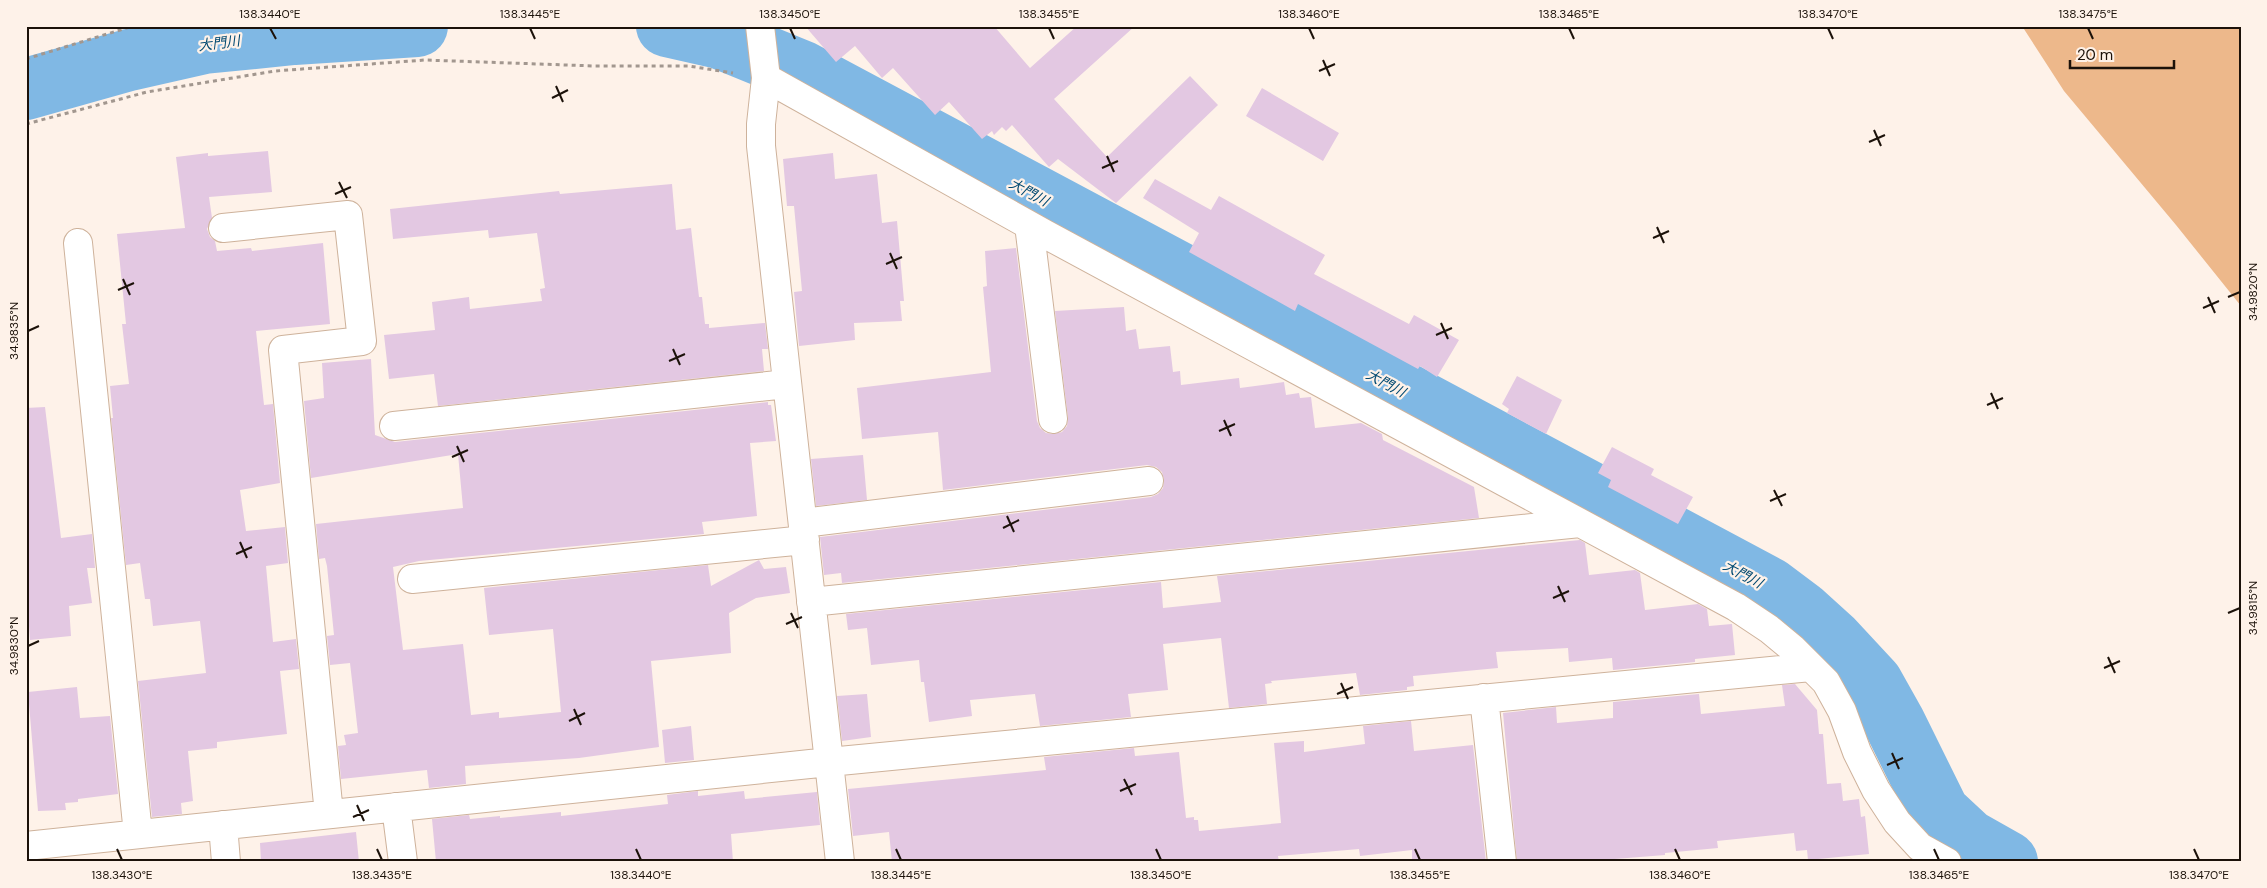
<svg xmlns="http://www.w3.org/2000/svg" width="2267" height="888" viewBox="0 0 2267 888" font-family="'DM Sans','Noto Sans JP',sans-serif">
<style>
.forest{fill:#edb88b}
.lines{fill:none;stroke-linecap:round;stroke-linejoin:round}
.river{stroke:#80b8e4;stroke-width:62}
.building{fill:#e3c8e2}
.minor-casing{stroke:#ceb29b;stroke-width:30}
.path{stroke:#a2978f;stroke-width:3;stroke-dasharray:4 4;stroke-linecap:butt}
.minor{stroke:#fff;stroke-width:28}
.ticks{fill:none;stroke:#1c120a;stroke-width:2}
.labels{text-anchor:middle;stroke-width:4.5;stroke-linejoin:round;paint-order:stroke}
.water-label{font-size:14px;font-style:italic;fill:#014971;stroke:#fef2e9}
.neatline{fill:none;stroke:#1c120a;stroke-width:2}
.ticks-label{font-size:12px;text-anchor:middle;fill:#1c120a}
</style>
<rect width="100%" height="100%" fill="#fef2e9"/>
<path class="forest" d="M2022 26H2241V306L2176 225 2064 91Z"/>
<g class="lines">
<path class="river" d="M667 26 720 38 803 72 1769 588 1801 612 1833 641 1872 683 1895 724 1939 813 1968 840 2007 862
M26 89 129 60 204 43 294 34 417 26"/>
</g>
<path class="building" d="M805 26H994L1030 68 1077 26H1135L1054 99 1107 157 1190 76 1218 105 1116 203 1058 159 1049 167 1012 125 1006 131 1002 127 994 135 992 131 982 139 949 102 935 115 893 68 882 78 855 46 836 62Z
M1262 88 1339 133 1323 161 1246 116Z
M268 151 272 192 209 197 212 218 207 229 210 237 215 241 217 251 251 248 252 251 323 243 330 324 256 331 264 405 273 404 280 483 240 490 246 531 285 527 288 563 266 566 273 642 296 639 299 669 280 671 287 734 217 742V748L188 751 193 801 181 803 182 814 152 817 138 681 206 673 200 621 153 626 150 599H145L140 563 126 565 111 418H113L110 386 129 384 122 324H126L117 234 185 228 176 157 208 153V156Z
M833 153 835 179 877 174 882 223 897 221 904 301H900L902 321 854 323 855 340 799 346 794 292 802 291 794 206H787L783 159Z
M1155 179 1211 210 1219 196 1325 255 1314 274 1409 324 1414 315 1459 340 1437 377 1420 366 1418 369 1298 304 1295 311 1189 252 1199 233 1143 198Z
M672 184 676 230 691 228 699 297H702L705 324H709V328L765 323 768 349H762L764 371 438 406 434 374 389 379 384 335 435 330 432 302 469 297 470 309 542 301 540 289 545 288 537 233 489 238 488 230 393 239 390 209 559 191 560 194Z
M1016 248 1037 421 1040 428 1046 433 1054 434 1062 432 1067 426 1068 418 1055 311 1124 307 1126 331 1136 329 1139 349 1170 346 1173 372 1180 371 1181 385 1239 378 1240 388 1284 382 1286 395 1299 393 1300 398 1311 397 1315 428 1361 423 1382 434 1383 440 1474 487 1479 518 842 583 841 573 824 575 820 537 1151 497 1158 494 1163 488 1164 480 1162 472 1156 467 1147 465 943 490 938 432 862 439 857 388 991 372 983 287 987 286 985 251Z
M371 359 375 435 395 442 768 402V405H771L776 441 750 443 757 516 702 522 704 534 419 561 393 567 403 650 463 644 471 715 499 712V718L561 712 553 629 489 635 484 588 708 565 711 586 759 560 764 569 786 567 790 593 756 598 729 613 731 653 651 661 659 747 579 758 465 766 466 784 429 788 427 770 341 779 338 746 346 745 344 735 358 733 350 663 330 665 327 636 334 635 327 566 325 558 319 559 316 524 463 508 458 454 311 478 304 401 324 398 322 363Z
M1517 376 1562 400 1546 434 1507 413 1509 409 1502 404Z
M45 407 61 538 92 534 95 568H87L92 603 69 606 71 636 30 640 29 626H26V408Z
M1612 447 1654 469 1651 475 1693 497 1678 524 1608 487 1611 480 1598 473Z
M863 455 867 500 816 506 811 459Z
M1580 540 1585 543 1589 575 1635 570 1640 573 1645 610 1698 604 1707 609 1709 626 1732 624 1735 655 1695 659V662L1613 670 1612 658 1569 662 1568 648 1496 652 1498 668 1413 676 1414 686 1407 687V690L1360 695 1356 673 1271 681 1272 683 1265 684 1267 704 1229 708 1221 638 1163 644 1168 690 1128 694 1131 717 1040 726 1035 694 970 700 972 716 929 722 924 682H921L919 660 871 665 867 628 848 630 846 614 1161 582 1163 608 1221 602 1217 576Z
M1795 684 1817 710 1819 734H1823L1827 784 1841 783 1843 801 1859 799 1861 817 1865 816 1869 854 1808 860 1807 850 1796 851 1794 833 1717 841 1718 848 1665 853V855L1577 862H1517L1503 713 1556 707 1557 723 1613 718V702L1699 694 1701 714 1785 706 1782 685Z
M77 687 80 718 110 716 118 794 78 799V802L65 803 66 810 38 811 28 692Z
M867 694 871 737 842 741 837 696Z
M1411 721 1414 751 1473 745 1486 862H1412V850L1360 856 1359 849 1278 856 1279 862H892L889 832 853 836 848 789 1046 770 1044 757 1134 748 1135 756 1179 752 1186 818 1194 817V820H1198L1199 831 1281 823 1274 743 1304 741V752L1365 744 1363 726Z
M691 726 694 760 665 763 662 730Z
M698 791V796L744 791 745 799 817 792 820 825 731 834 733 862H436L432 819 469 815 470 819 500 816V818L561 812V816L668 804 667 795Z
M356 832 359 862H261L260 843Z"/>
<g class="lines">
<defs>
<path id="minor" d="M760 26 766 78 761 124V146L840 862
M766 78 1045 234 1736 607 1769 629 1792 648 1826 682 1842 711 1857 752 1876 790 1897 822 1920 847 1947 862
M1029 225 1053 419
M223 228 348 215 362 341 283 350 329 814
M78 243 138 834
M394 426 787 384
M803 523 1149 481
M412 579 805 540
M811 602 1580 523
M1484 698 1502 862
M396 807 403 862
M223 825 226 862
M26 846 829 762 1811 667"/>
</defs>
<use href="#minor" class="minor-casing"/>
<path class="path" d="M26 59 133 26
M26 124 147 92 275 71 425 60 595 66H689L733 73"/>
<use href="#minor" class="minor"/>
</g>
<path class="ticks" d="M270 28 276 39M530 28 535 39M790 28 795 39M1049 28 1054 39M1309 28 1314 39M1569 28 1574 39M1828 28 1833 39M2088 28 2093 39M1323 60 1330 76M1319 71 1335 64M556 86 563 102M552 98 568 90M1874 130 1881 146M1869 142 1885 135M1107 156 1114 172M1102 168 1118 161M339 182 347 198M335 194 351 187M1657 227 1664 243M1653 238 1669 231M890 253 897 269M886 264 902 257M123 279 130 295M118 290 134 283M2208 297 2215 313M2228 297 2240 292M2203 308 2219 301M1441 323 1448 339M28 331 39 326M1436 335 1452 328M673 349 680 365M669 361 685 354M1991 393 1998 409M1987 405 2003 398M1224 420 1231 436M1219 431 1235 424M457 446 464 462M452 457 468 450M1774 490 1782 506M1770 501 1786 494M1007 516 1014 532M1003 528 1019 520M240 542 247 558M236 554 252 547M1558 586 1565 602M1553 598 1569 591M791 613 798 628M2228 613 2240 608M786 624 802 617M28 646 39 641M2108 657 2115 673M2104 668 2120 661M1341 683 1348 699M1337 694 1353 687M574 709 581 725M569 721 585 713M1892 753 1899 769M1887 765 1903 758M1124 779 1132 795M1120 791 1136 784M357 805 364 821M353 817 369 810M117 849 122 860M377 849 382 860M636 849 641 860M896 849 901 860M1156 849 1161 860M1415 849 1420 860M1675 849 1680 860M1934 849 1939 860M2194 849 2199 860"/>
<g class="labels">
<g class="water-label">
<text transform="translate(219 43) rotate(-7)" y="5">大門川</text>
<text transform="translate(1029 192) rotate(28)" y="5">大門川</text>
<text transform="translate(1386 383) rotate(28)" y="5">大門川</text>
<text transform="translate(1743 574) rotate(28)" y="5">大門川</text>
</g>
</g>
<rect width="2267" height="888" fill="none" stroke="#fef2e9" stroke-width="55"/>
<path d="M2070 60v8h104v-8" fill="none" stroke="#1c120a" stroke-width="2.5"/>
<text x="2077" y="60" font-size="15" fill="#1c120a" stroke="#fef2e9" stroke-width="4" paint-order="stroke">20 m</text>
<rect x="28" y="28" width="2212" height="832" class="neatline"/>
<g class="ticks-label">
<text x="270" y="18">138.3440°E</text>
<text x="530" y="18">138.3445°E</text>
<text x="790" y="18">138.3450°E</text>
<text x="1049" y="18">138.3455°E</text>
<text x="1309" y="18">138.3460°E</text>
<text x="1569" y="18">138.3465°E</text>
<text x="1828" y="18">138.3470°E</text>
<text x="2088" y="18">138.3475°E</text>
<text transform="translate(2253 292) rotate(-90)" y="4">34.9820°N</text>
<text transform="translate(14 331) rotate(-90)" y="4">34.9835°N</text>
<text transform="translate(2253 608) rotate(-90)" y="4">34.9815°N</text>
<text transform="translate(14 646) rotate(-90)" y="4">34.9830°N</text>
<text x="122" y="879">138.3430°E</text>
<text x="382" y="879">138.3435°E</text>
<text x="641" y="879">138.3440°E</text>
<text x="901" y="879">138.3445°E</text>
<text x="1161" y="879">138.3450°E</text>
<text x="1420" y="879">138.3455°E</text>
<text x="1680" y="879">138.3460°E</text>
<text x="1939" y="879">138.3465°E</text>
<text x="2199" y="879">138.3470°E</text>
</g>
</svg>
